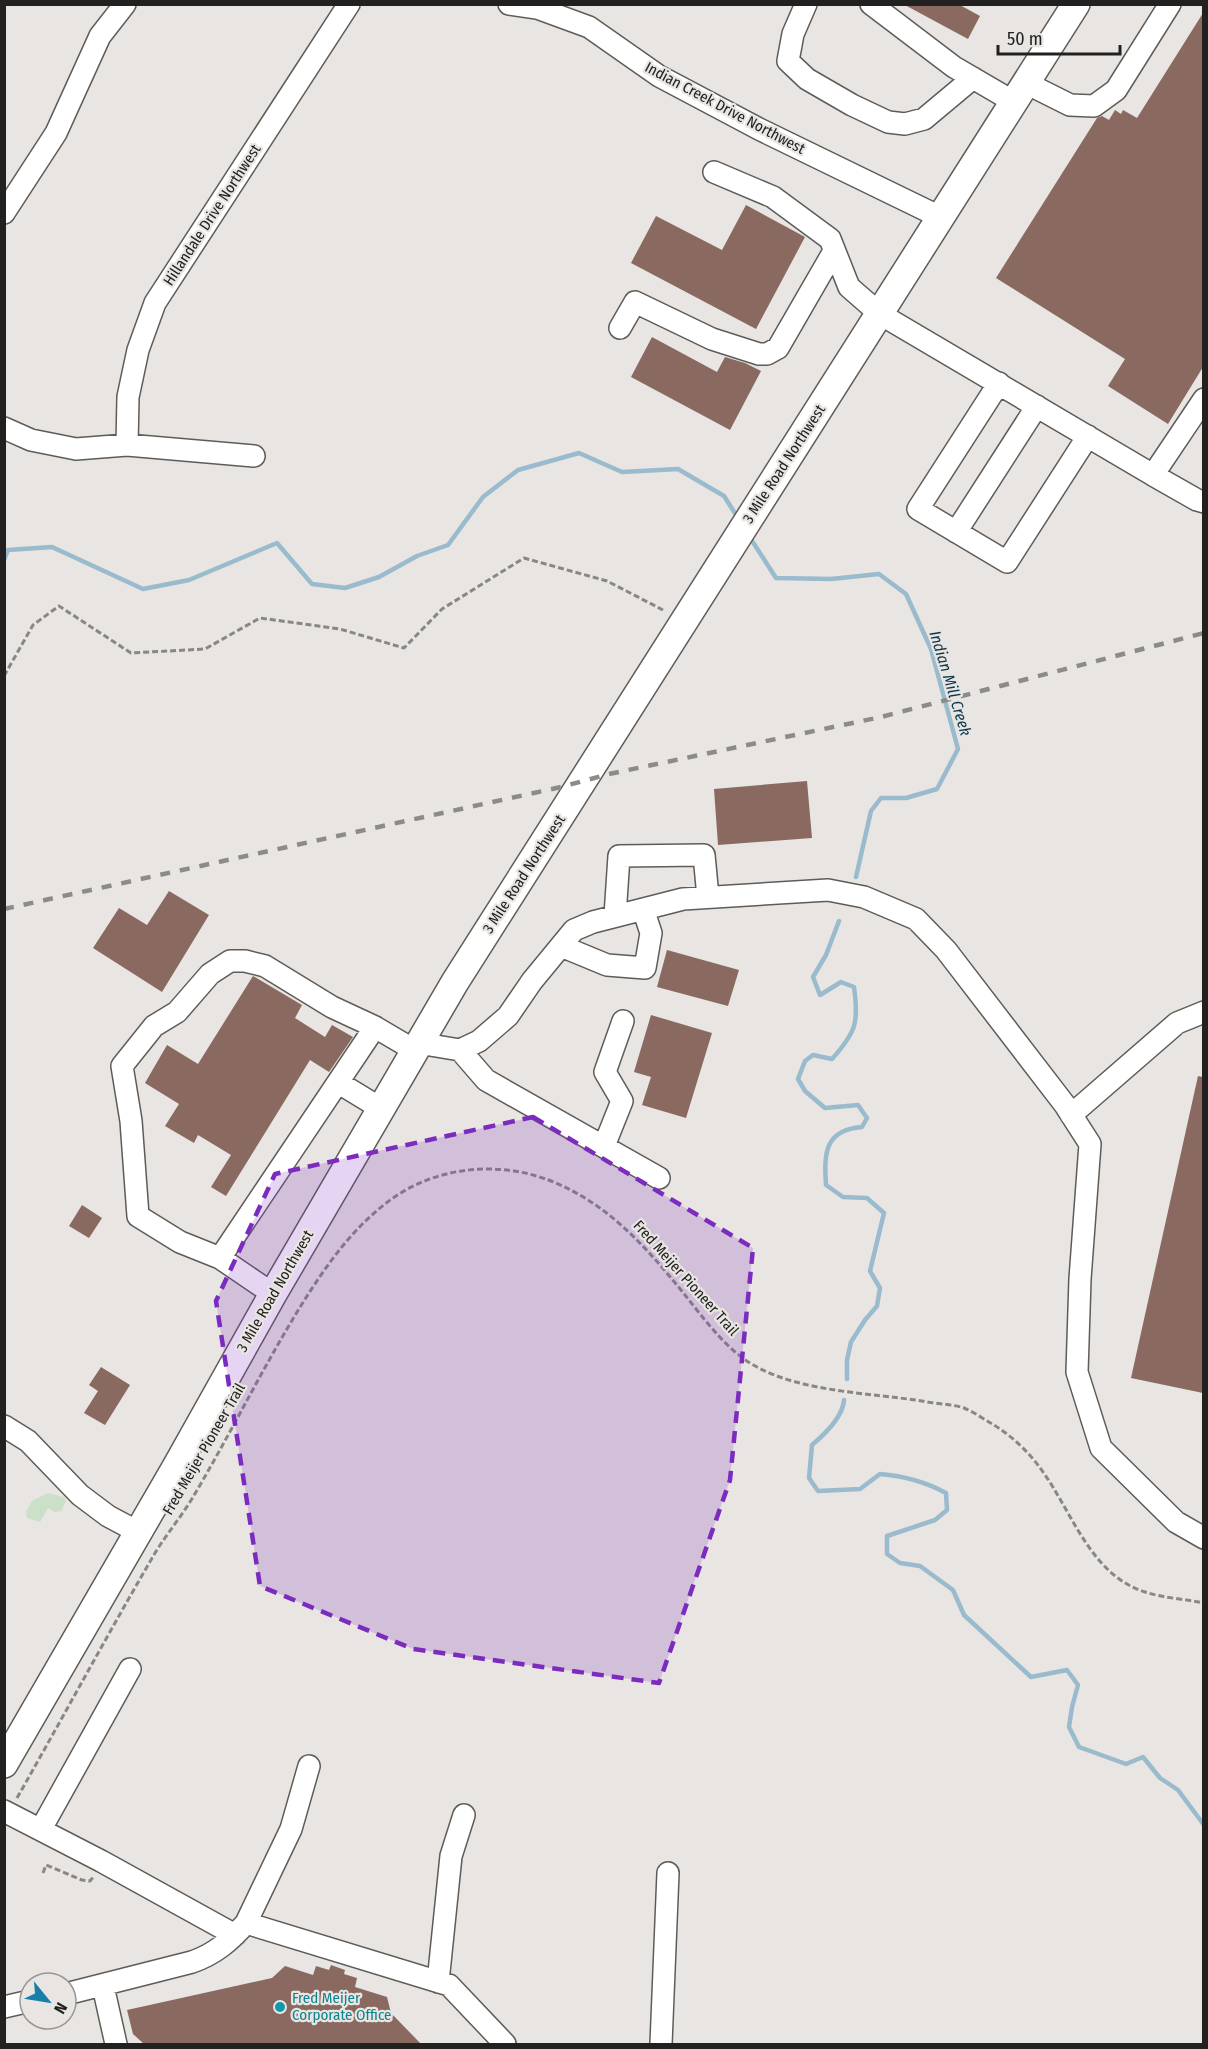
<svg xmlns="http://www.w3.org/2000/svg" width="1208" height="2049" viewBox="0 0 1208 2049" font-family="'Fira Sans Condensed',sans-serif">
<style>
.green{fill:#cae0c8}
.lines{fill:none;stroke-linecap:round;stroke-linejoin:round}
.stream{stroke:#9abacd;stroke-width:4.5}
.building{fill:#896960}
.minor-casing{stroke:#5e5c59;stroke-width:24}
.major-casing{stroke:#5e5c59;stroke-width:30}
.path{stroke:#898785;stroke-width:3;stroke-dasharray:6 3;stroke-linecap:butt}
.minor{stroke:#fff;stroke-width:21}
.major{stroke:#fff;stroke-width:27}
.rail{stroke:#8d8b88;stroke-width:4.5;stroke-dasharray:10 10;stroke-linecap:butt}
.marked{fill:#7b2cbf;fill-opacity:0.2;stroke:#7b2cbf;stroke-width:4.5;stroke-dasharray:12 8;stroke-linejoin:round}
.culture-dot{fill:#0f9aa8;stroke:#e8e5e2;stroke-width:2}
.labels{text-anchor:middle;stroke-width:4.5;stroke-linejoin:round;paint-order:stroke}
.street-label{font-size:15px;fill:#22211f;stroke:#e8e5e2}
.culture-label{font-size:15px;fill:#0d838f;stroke:#e8e5e2;text-anchor:start}
.water-label{font-size:16px;font-style:italic;fill:#0a374c;stroke:#e8e5e2}
</style>
<rect width="100%" height="100%" fill="#e8e5e2"/>
<path class="green" d="M48 1493 64 1497 66 1501 61 1511 55 1512 48 1508 40 1522 27 1518 26 1512 32 1501Z"/>
<g class="lines">
<path class="stream" d="M749 536 776 578 831 579 879 574 906 594 931 649 958 749 937 789 906 798H881L871 811 856 877
M4 560 8 550 52 547 143 589 189 580 277 543 312 584 345 588 379 577 417 556 448 545 483 497 518 470 579 453 622 472 678 469 724 496 738 518
M839 921 826 955 813 977 820 995 841 982 854 987C859 1023 856 1032 832 1059L813 1055 805 1061 798 1079 805 1091 825 1108 858 1105 867 1118 862 1127C824 1130 824 1154 826 1185L843 1197 867 1198 884 1213 870 1271 880 1288 877 1306 865 1320 851 1342 847 1360V1379
M844 1400C843 1417 825 1434 812 1445L809 1478 818 1491 860 1489 880 1474C904 1476 924 1481 946 1493L947 1510 935 1520 887 1536V1554L900 1563 920 1566 953 1590 964 1615 1031 1677 1067 1670 1078 1685 1072 1707 1069 1727 1079 1747 1126 1764 1143 1757 1160 1778 1178 1790 1204 1825"/>
</g>
<path class="building" d="M903 4H958L980 16 968 39Z
M1203 13V367L1168 424 1108 386 1125 359 996 278 1097 118 1102 116 1109 120 1115 110 1121 114 1123 110 1137 118Z
M746 205 805 237 756 329 631 263 656 216 722 250Z
M652 337 717 372 725 357 745 363 761 371 730 430 631 377Z
M807 781 812 838 718 845 714 789Z
M169 891 209 915 162 992 93 948 119 908 147 925Z
M667 950 739 970 728 1006 657 987Z
M253 976 302 1005 295 1018 325 1037 332 1025 353 1037 329 1072 310 1060 226 1196 211 1187 231 1155 198 1135 194 1143 165 1126 179 1104 145 1083 167 1045 198 1064Z
M651 1015 712 1033 686 1118 642 1105 651 1077 634 1072Z
M1198 1076 1203 1077V1393L1131 1378Z
M82 1205 102 1218 89 1238 69 1226Z
M101 1367 130 1385 105 1425 84 1413 98 1391 89 1385Z
M331 1965 345 1970 344 1974 357 1978 355 1987 387 1997 391 2013 421 2044H144L133 2034 127 2010 272 1978 285 1966 313 1975 316 1966 329 1970Z"/>
<g class="lines">
<defs>
<path id="minor" d="M509 4 537 8 589 27 659 76 759 129 942 218
M806 4 793 34 788 61 807 79 852 105 888 122 905 124 924 119 973 78
M871 4 954 67 1014 102
M1026 83 1070 105 1094 106 1116 90 1170 4
M714 172 773 197 830 239 849 287 880 314 1153 475 1204 399
M4 213 56 133 100 36 125 4
M620 328 635 302 712 339 759 354H767L778 348 834 251
M999 383 918 509 1007 562 1088 436
M4 428 31 440 76 449 127 445 254 456
M127 445 128 397 138 350 155 303 349 4
M1153 475 1197 500 1204 502
M956 532 1037 406
M615 916 619 856 704 855 708 897
M561 946 607 965 645 968 651 933 643 909
M418 1043 460 1050 479 1041 508 1016 532 981 574 930 593 922 683 899 828 890 864 897 916 919 946 950 1065 1105 1090 1144 1080 1279 1077 1372 1101 1448 1176 1522 1204 1538
M460 1050 486 1080 659 1178
M339 1083 380 1108
M1071 1115 1177 1023 1204 1012
M604 1146 622 1101 605 1072 623 1021
M220 1258 180 1242 138 1216 131 1121 122 1066 154 1026 177 1012 210 974 230 961H245L265 966 332 1007 375 1027
M273 1294 220 1258 375 1027 414 1050
M4 1426 28 1441 80 1495 108 1516 138 1532
M4 1811 101 1861 235 1935
M41 1829 130 1669
M246 1923 291 1829 309 1766
M438 1982 451 1856 464 1815
M103 1986 116 2044
M66 1994 192 1962C215 1954 230 1941 246 1923L449 1985 505 2044
M4 2007 30 2001
M661 2044 668 1873"/>
<path id="major" d="M4 1764 176 1467 273 1294 455 982 1076 4"/>
</defs>
<use href="#minor" class="minor-casing"/>
<use href="#major" class="major-casing"/>
<path class="path" d="M4 676 33 625 59 606 131 653 205 649 260 618 340 629 404 648 442 609 524 558 607 581 663 610
M17 1798C62 1719 105 1639 151 1560 163 1538 180 1519 193 1497 231 1433 263 1367 302 1304 327 1264 356 1223 396 1196 441 1166 501 1161 551 1181 609 1204 647 1248 685 1295 705 1320 728 1352 757 1367 803 1392 870 1393 922 1401 936 1404 952 1404 964 1408 974 1412 985 1420 994 1425 1013 1437 1030 1453 1043 1472 1073 1514 1091 1575 1145 1592 1163 1598 1185 1599 1204 1603
M43 1873 46 1865 82 1880 90 1881 94 1876"/>
<use href="#minor" class="minor"/>
<use href="#major" class="major"/>
<path class="rail" d="M4 909 561 787 609 774 881 717 1204 633"/>
</g>
<path class="marked" d="M533 1117 753 1248 730 1480 659 1683 413 1649 260 1586 216 1301 275 1174Z"/>
<circle class="culture-dot" cx="280" cy="2007" r="6"/>
<g class="labels">
<g class="street-label">
<text transform="translate(725 108) rotate(28)" y="5">Indian Creek Drive Northwest</text>
<text transform="translate(212 215) rotate(-57)" y="5">Hillandale Drive Northwest</text>
<text transform="translate(784 464) rotate(-57)" y="5">3 Mile Road Northwest</text>
<text transform="translate(524 874) rotate(-57)" y="5">3 Mile Road Northwest</text>
<text transform="translate(686 1278) rotate(48)" y="5">Fred Meijer Pioneer Trail</text>
<text transform="translate(275 1291) rotate(-60)" y="5">3 Mile Road Northwest</text>
<text transform="translate(204 1449) rotate(-60)" y="5">Fred Meijer Pioneer Trail</text>
</g>
<g class="culture-label">
<text x="292" y="2003">Fred Meijer<tspan x="292" dy="17">Corporate Office</tspan></text>
</g>
<g class="water-label">
<text transform="translate(951 683) rotate(73)" y="6">Indian Mill Creek</text>
</g>
</g>
<rect width="1208" height="2049" fill="none" stroke="#22211f" stroke-width="12"/>
<g transform="translate(48 2001) rotate(120)"><circle r="28" fill="#e8e5e2" stroke="#999794" stroke-width="1.5"/>
<path d="M0-4.5L10 22L0 15L-10 22Z" fill="#1680a9"/>
<text y="-9" font-size="16" font-weight="bold" text-anchor="middle" fill="#22211f">N</text>
</g>
<path d="M998 45v9h122v-9" fill="none" stroke="#22211f" stroke-width="3"/>
<text x="1007" y="45" font-size="18" fill="#22211f" stroke="#e8e5e2" stroke-width="4.5" paint-order="stroke">50 m</text>
</svg>
